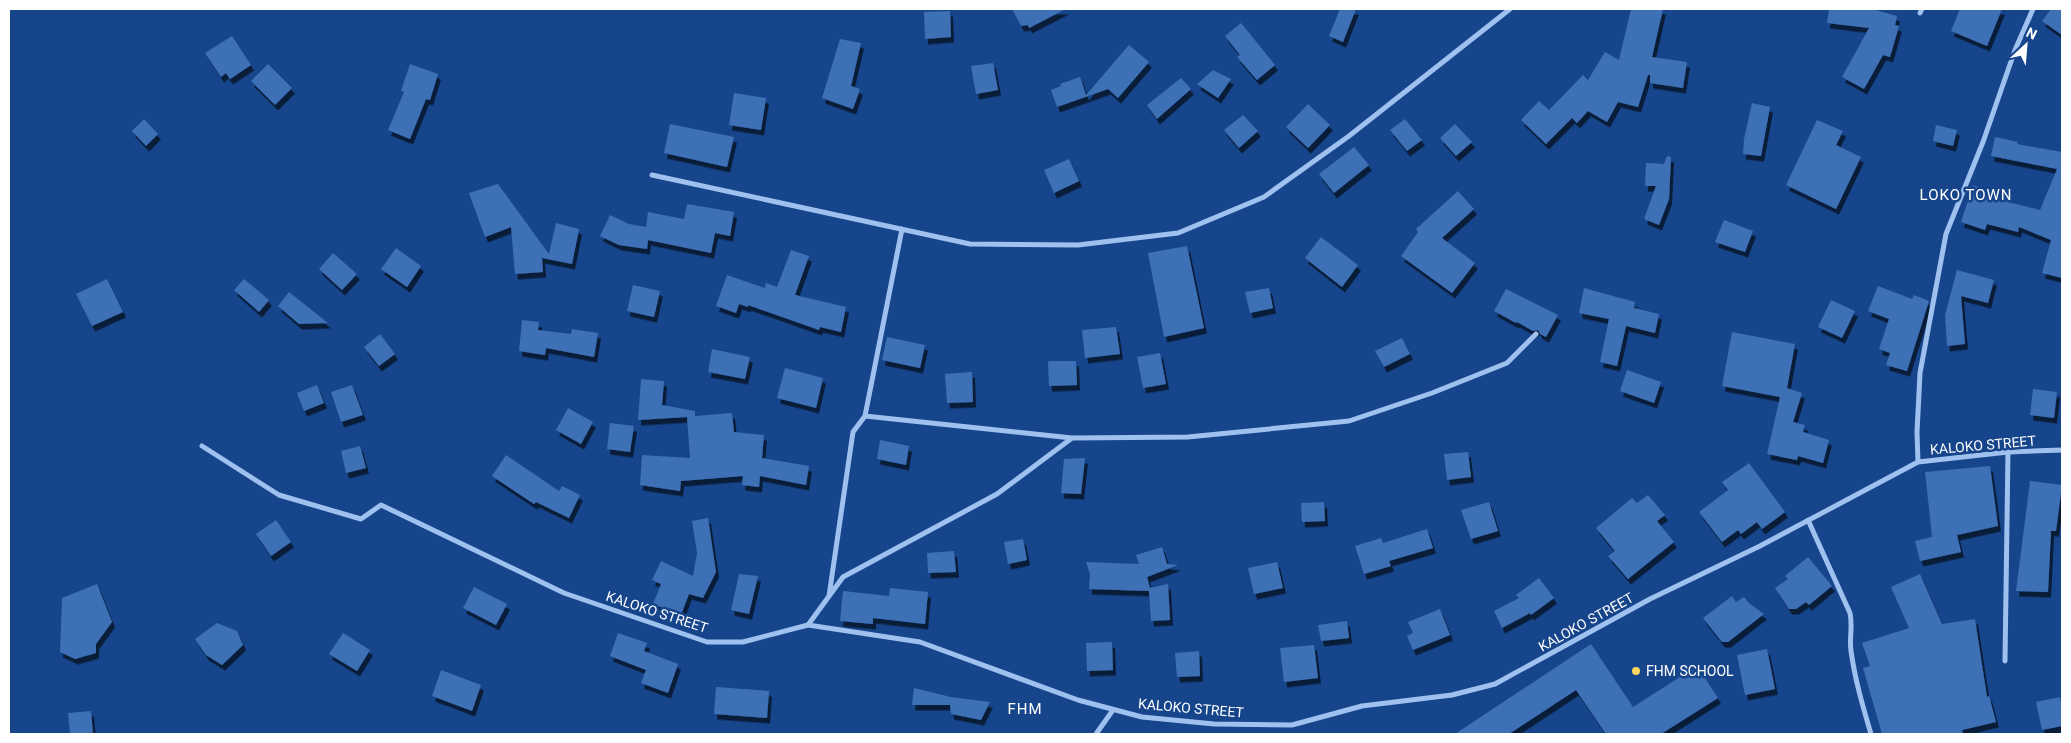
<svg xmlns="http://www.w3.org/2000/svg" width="2071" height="743" viewBox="0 0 2071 743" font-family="Roboto,sans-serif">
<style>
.building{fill:#3e6fb4;filter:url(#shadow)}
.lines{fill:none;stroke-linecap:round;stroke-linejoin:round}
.minor{stroke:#9fc1ef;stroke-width:5}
.poi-dot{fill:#ffd65d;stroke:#16458b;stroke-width:2}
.labels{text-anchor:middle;stroke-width:5;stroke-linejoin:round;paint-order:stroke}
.street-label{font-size:14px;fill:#fff;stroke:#16458b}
.poi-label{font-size:14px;fill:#fff;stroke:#16458b;text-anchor:start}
.neighbourhood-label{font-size:15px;letter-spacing:1px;fill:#fff;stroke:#16458b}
</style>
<defs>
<filter id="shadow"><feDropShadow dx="3" dy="5.5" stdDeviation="0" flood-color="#0009"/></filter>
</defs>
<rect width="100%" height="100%" fill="#16458b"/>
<path class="building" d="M1012 9H1066L1029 28 1028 25 1021 26Z
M1340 9H1356L1343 42 1329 36Z
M1631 9H1663L1652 57 1687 62 1683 88 1650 83V75H1648L1638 107 1618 102 1607 122 1588 111 1577 123 1572 118 1546 144 1521 120 1539 101 1549 110 1583 75 1588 80 1605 52 1619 60Z
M1829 9H1872L1897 16 1895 25 1899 26 1890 57 1883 55 1864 89 1842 77 1869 28 1827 23Z
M1960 9H2002L1987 46 1951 31Z
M2051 9H2062V35L2042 21Z
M950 11 951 37 925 39 924 12Z
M1241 23 1275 65 1257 80 1237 57 1240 55 1225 36Z
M232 36 251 65 230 79 226 73 221 77 205 53Z
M840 39 861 43 851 86 860 89 853 109 822 98Z
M1129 45 1149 62 1118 98 1108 89 1057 107 1051 90 1061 86 1060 84 1080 77 1086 95Z
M993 63 998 90 976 94 971 66Z
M268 64 292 88 275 105 251 81Z
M410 64 438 74 430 100 426 99 410 139 388 130 404 92 401 91Z
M1213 70 1231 79 1218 98 1197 84Z
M1181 78 1191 89 1157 119 1147 105Z
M734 93 766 98 761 130 729 125Z
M1752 103 1770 107 1761 156 1743 154 1744 139Z
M1308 104 1330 125 1308 148 1286 127Z
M1243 115 1258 131 1239 148 1224 130Z
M144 119 158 134 146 146 132 131Z
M1405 119 1422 140 1407 151 1390 130Z
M1817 120 1843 131 1836 145 1861 157 1836 209 1786 185Z
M670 124 734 137 727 167 664 153Z
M1455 124 1472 142 1456 156 1440 138Z
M1936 125 1957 130 1953 146 1933 141Z
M1995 137 2018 142 2017 144 2062 152V278L2042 273 2051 240 2019 227 2018 232 1987 224 1985 230 1961 222 1973 185 1997 194 1996 199 2040 210 2057 169 1991 156Z
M1354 147 1369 165 1334 193 1319 174Z
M1667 156 1671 157 1669 199 1659 225 1644 219 1656 186H1645L1646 163 1664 164Z
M1069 159 1079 181 1054 193 1044 170Z
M498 184 549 254 556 223 579 229 572 264 542 258 543 272 515 274 511 227 485 237 469 193Z
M1458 191 1474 209 1442 238 1475 263 1452 293 1401 256 1418 232 1416 229Z
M687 204 734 212 730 236 715 233 711 253 648 240 647 249 619 245 600 236 610 215 629 224 646 227 648 212 684 219Z
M1724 220 1753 231 1745 252 1715 242Z
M1321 237 1358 265 1342 287 1305 258Z
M1187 246 1204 328 1164 337 1148 253Z
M396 248 421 266 407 287 381 269Z
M791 250 809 256 795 295 846 307 841 332 820 327 819 330 748 305V307L739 304 736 313 716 306 727 275 765 288 766 283 777 287Z
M333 253 357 274 342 290 319 269Z
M1957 270 1994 280 1988 303 1961 296 1965 344 1947 346 1945 315Z
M107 279 123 312 92 326 76 294Z
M244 279 269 300 259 312 234 290Z
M633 285 660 291 654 317 627 311Z
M1878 286 1912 299 1914 295 1929 301 1907 371 1886 365 1890 353 1879 349 1889 319 1868 311Z
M1269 288 1273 308 1250 313 1245 292Z
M1584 288 1635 302 1634 308 1659 314 1655 333 1626 326 1617 366 1600 362 1609 319 1579 313Z
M1506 289 1558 315 1546 337 1540 334 1538 330 1533 331 1517 322 1516 323 1494 311Z
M289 292 328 323 299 324 278 306Z
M1831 300 1855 311 1842 338 1818 327Z
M522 320 539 322 538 330 571 334 572 329 598 333 594 357 546 348 545 355 519 351Z
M1116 327 1120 354 1085 358 1082 330Z
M1732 332 1795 344 1787 388 1802 393 1793 422 1805 425 1803 432 1829 440 1823 463 1798 456 1797 460 1767 454 1780 397 1722 386Z
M380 334 395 354 379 366 364 347Z
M887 337 925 345 920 368 882 360Z
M1402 338 1410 354 1384 367 1375 351Z
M712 349 750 357 745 379 708 372Z
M1160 353 1166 384 1143 388 1137 357Z
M1048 361H1076L1077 385 1049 386Z
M785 368 823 378 816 408 777 398Z
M1627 370 1661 382 1654 403 1620 391Z
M972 372 973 402 947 403 945 374Z
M641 379 664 381 662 405 695 411V416L732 413 734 432 764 435 762 458 809 466 806 485 760 476 759 487 742 485 743 476 681 481 680 491 640 485 642 455 690 458 687 417 638 420Z
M317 385 324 403 304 411 297 393Z
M352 385 363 415 341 422 331 392Z
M2033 389 2057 392 2054 418 2030 415Z
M568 408 593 422 581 444 556 430Z
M610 423 634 426 630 452 607 449Z
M880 440 909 446 906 465 877 459Z
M360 446 366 468 346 473 341 451Z
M1468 452 1471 477 1447 480 1444 454Z
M506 455 559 491 562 486 580 495 569 518 536 502 534 504 492 476Z
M1085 458 1081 494 1061 493 1064 459Z
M1749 463 1785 512 1762 529 1757 522 1741 534 1738 530 1722 542 1699 512 1728 490 1722 482Z
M1990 466 1998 526 1957 535 1961 552 1920 561 1915 541 1932 537 1925 472Z
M2030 481 2062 485 2056 531H2051L2048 592 2016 591Z
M1648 495 1665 515 1657 521 1674 542 1628 579 1608 556 1615 551 1596 528 1632 498 1637 503Z
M1324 502 1325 521 1302 522 1301 503Z
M1489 502 1498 531 1471 539 1461 510Z
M708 518 716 572 703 598 689 594 681 615 653 604 661 584 652 580 661 561 693 576 697 553 692 521Z
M276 520 291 542 271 556 256 534Z
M1427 529 1433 548 1389 561 1391 566 1364 574 1355 546 1381 538 1383 543Z
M1023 539 1027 560 1008 564 1004 542Z
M1162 547 1167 564 1178 565 1147 577 1150 588 1168 584 1170 620 1151 621 1149 591 1089 589 1090 574 1086 562 1139 564 1136 555Z
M954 551 956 572 928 573 927 553Z
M1808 557 1832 586 1809 605 1806 602 1796 609H1789L1775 588 1788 579 1785 576Z
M1277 562 1283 588 1254 594 1248 568Z
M739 574 758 576 749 614 731 610Z
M1920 574 1942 624 1975 619 1987 697 1989 696 1996 722 1962 730 1963 734H1882L1863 668 1870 666 1862 643 1909 628 1891 587Z
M1539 578 1554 598 1531 615 1530 613 1502 628 1494 611 1519 598 1516 595Z
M97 584 112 622 96 644V653L75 659 60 652 62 598Z
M474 587 507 604 496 625 463 608Z
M890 588 928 592 925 624 873 618V624L840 621 843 591 889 596Z
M1732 596 1736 602 1744 597 1749 603 1764 614 1728 642H1722L1703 618Z
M1440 609 1450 635 1413 650 1407 636 1413 633 1408 622Z
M1347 621 1349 638 1321 641 1318 625Z
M217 623 237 631 243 645 222 665 206 655 195 639Z
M343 633 370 650 357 671 329 654Z
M618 633 647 643 644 651 678 664 668 693 641 683 646 670 610 656Z
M1112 642 1113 670 1087 671 1086 643Z
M1591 644 1633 707 1697 666 1718 698 1661 734H1606L1576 690 1509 734H1455Z
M1314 645 1318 678 1284 682 1280 648Z
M1767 649 1775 689 1745 695 1737 655Z
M1199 651 1200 676 1177 677 1175 653Z
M441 670 481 685 472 711 432 696Z
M716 687 769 691 767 718 714 714Z
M914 688 951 697 990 702 981 720 951 714 950 705H912Z
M2060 697 2062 708V726L2042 730 2036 702Z
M91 711 93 734H70L68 713Z"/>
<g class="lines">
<path class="minor" d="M1920 13 1922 9
M652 175 970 244 1078 245 1178 233 1264 197 1349 136 1510 9
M865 416 1072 438 1188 437 1349 421 1432 393 1507 363 1536 334
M202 446 279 495 361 519 381 505 564 593 707 642H743L808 625 920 642 1078 700 1142 717 1214 724 1292 725 1362 706 1452 695 1495 684 1650 599 1760 546 1918 462 2008 452 2062 450
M1918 462 1917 432 1920 373 1946 234 1983 142 2015 50 2033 9
M1808 520 1850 613C1853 627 1849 638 1851 651 1855 680 1863 707 1871 734
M829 596 853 432 865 416 902 229
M808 625 843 577 997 494 1072 438
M2005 661 2008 452
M1096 734 1113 710"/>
</g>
<circle class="poi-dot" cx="1636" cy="671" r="5"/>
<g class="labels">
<g class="street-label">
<text transform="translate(1983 445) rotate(-5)" y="5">KALOKO STREET</text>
<text transform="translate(657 612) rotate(18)" y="5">KALOKO STREET</text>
<text transform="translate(1586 622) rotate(-29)" y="5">KALOKO STREET</text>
<text transform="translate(1191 708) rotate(5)" y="5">KALOKO STREET</text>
</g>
<g class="poi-label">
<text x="1646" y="676">FHM SCHOOL</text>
</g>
<g class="neighbourhood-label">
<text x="1966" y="200">LOKO TOWN</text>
<text x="1025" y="714">FHM</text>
</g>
</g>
<rect width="2071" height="743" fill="none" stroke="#ffffff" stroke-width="20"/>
<g transform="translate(2026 45) rotate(26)" stroke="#16458b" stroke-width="4" paint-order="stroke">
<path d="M0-4L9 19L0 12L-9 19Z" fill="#ffffff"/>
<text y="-8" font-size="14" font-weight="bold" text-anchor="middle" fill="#ffffff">N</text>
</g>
</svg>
